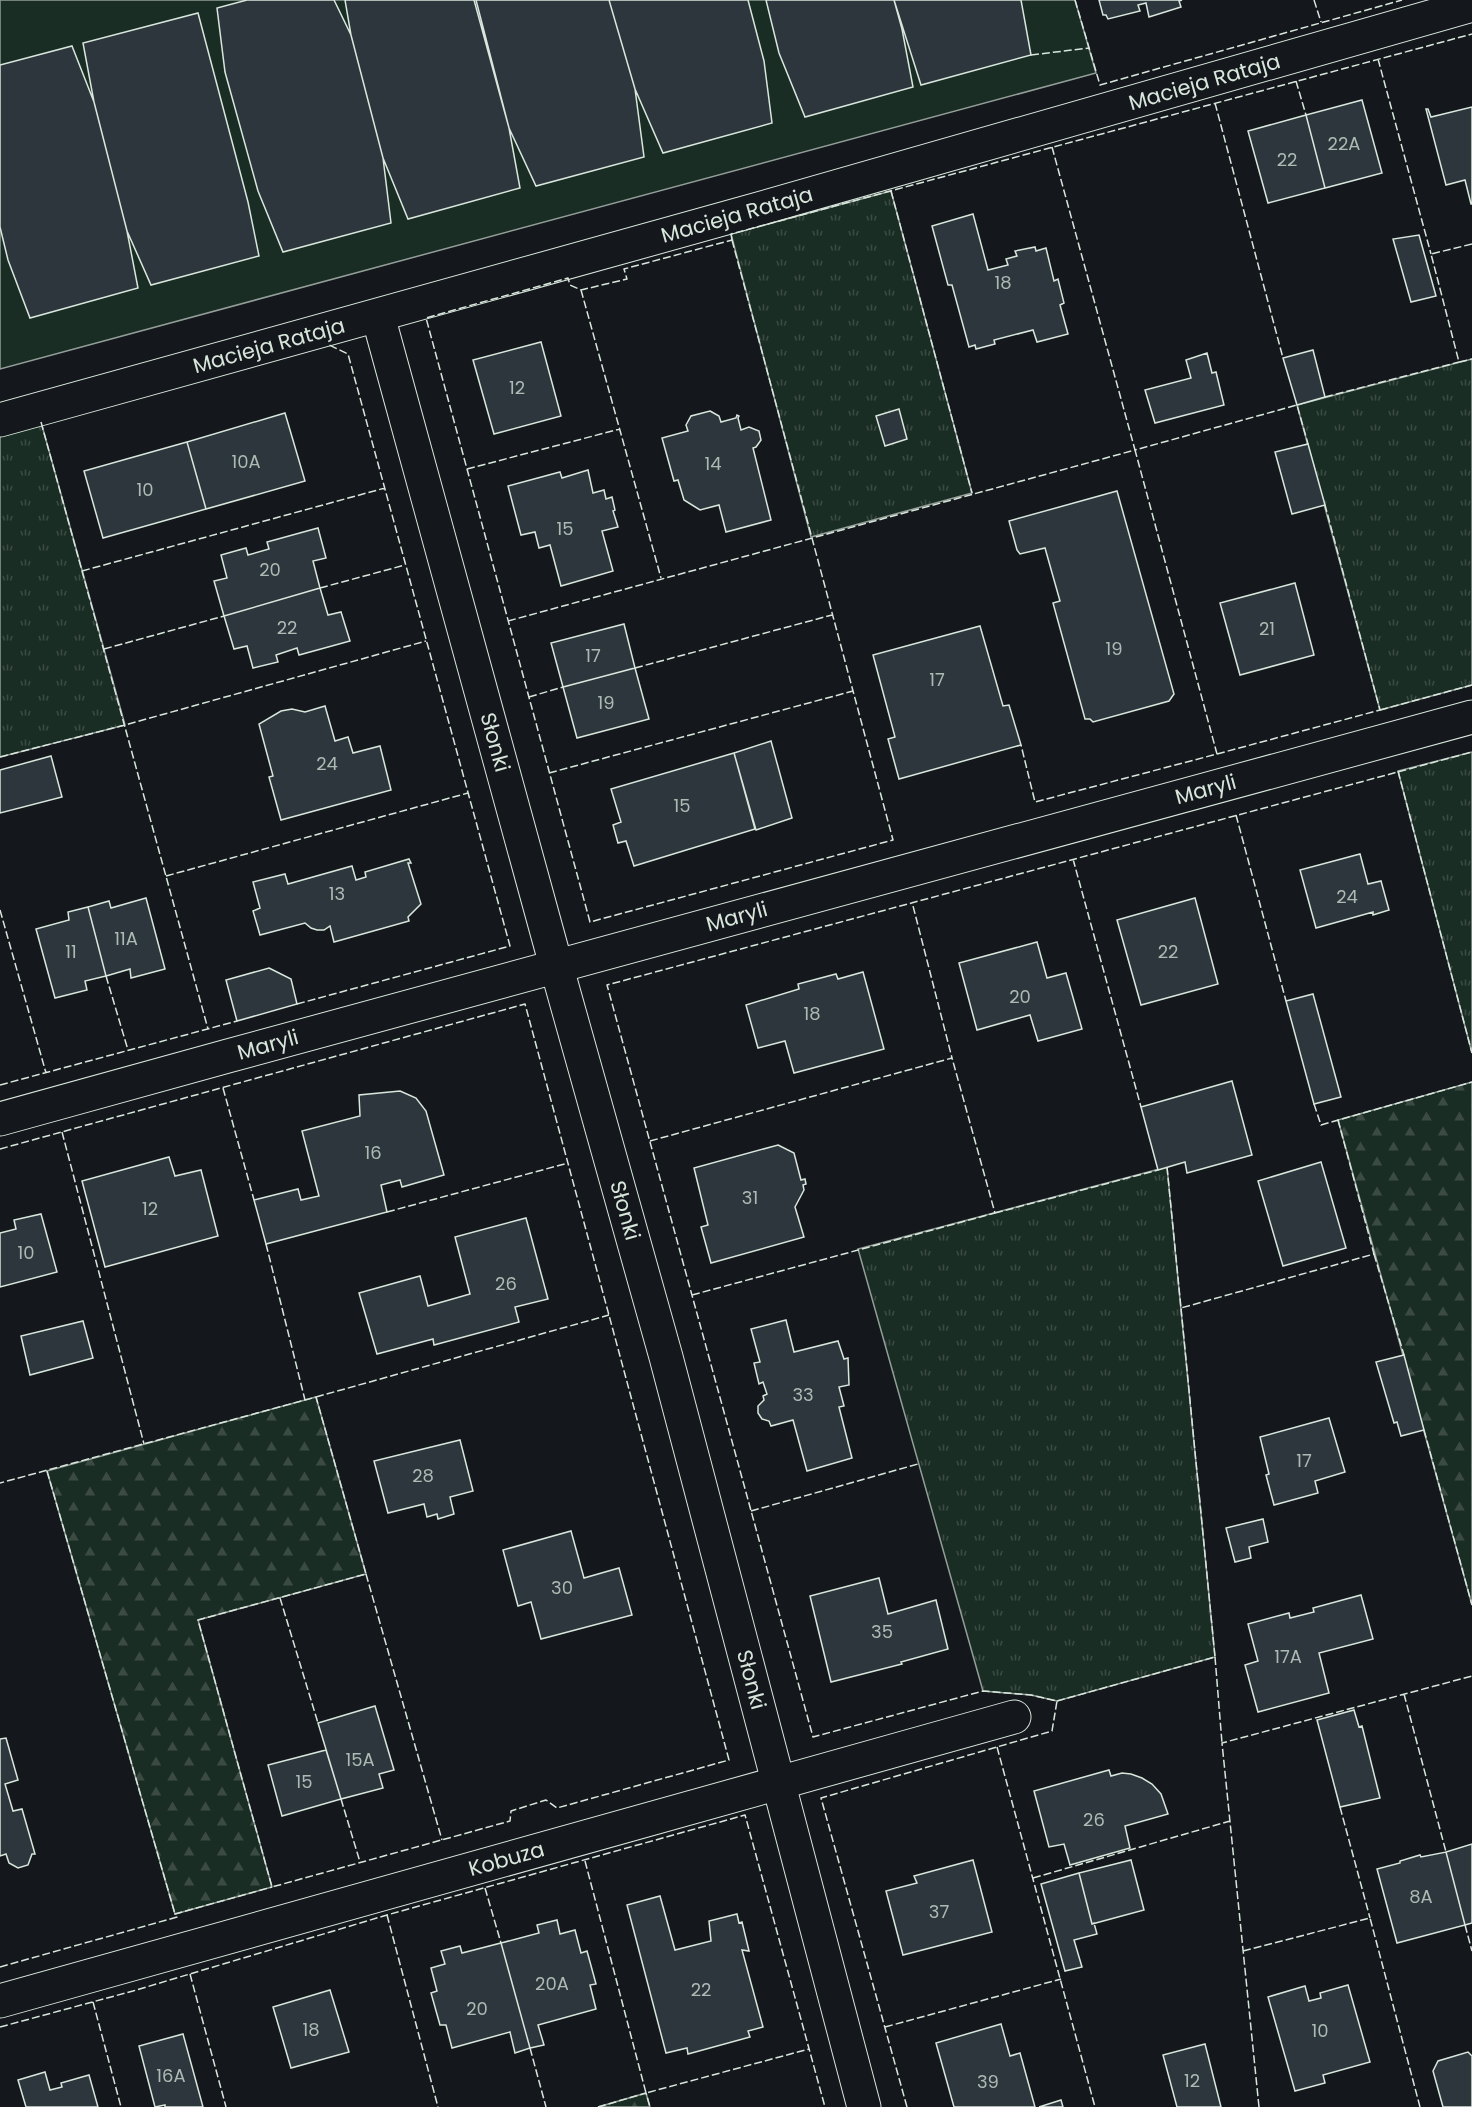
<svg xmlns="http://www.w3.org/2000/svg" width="1472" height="2107" viewBox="0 0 1472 2107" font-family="Poppins,sans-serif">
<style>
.grass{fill:url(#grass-tufts);stroke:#939e99;stroke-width:1.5}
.forest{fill:url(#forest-firs);stroke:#939e99;stroke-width:1.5}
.garden{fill:#1a2d24;stroke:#939e99;stroke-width:1.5}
.building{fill:#2c363c;stroke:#d8e6dc;stroke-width:1.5}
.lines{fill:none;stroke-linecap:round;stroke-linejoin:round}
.street-casing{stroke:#d8e6dc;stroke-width:35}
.street{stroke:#14181c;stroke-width:33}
.fence{stroke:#d8e6dc;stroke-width:1.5;stroke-dasharray:8 3;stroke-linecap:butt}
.labels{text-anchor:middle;stroke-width:4.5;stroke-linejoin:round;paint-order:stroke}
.number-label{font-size:18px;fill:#adbab4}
.street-label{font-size:21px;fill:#d8e6dc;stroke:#14181c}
</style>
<defs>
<pattern id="grass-tufts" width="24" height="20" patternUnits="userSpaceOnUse" patternTransform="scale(1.5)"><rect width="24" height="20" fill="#1a2d24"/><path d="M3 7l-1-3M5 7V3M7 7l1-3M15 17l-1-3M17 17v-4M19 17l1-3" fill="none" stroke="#3b4b43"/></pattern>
<pattern id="forest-firs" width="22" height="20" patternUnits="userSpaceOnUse" patternTransform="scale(1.5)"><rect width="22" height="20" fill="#1a2d24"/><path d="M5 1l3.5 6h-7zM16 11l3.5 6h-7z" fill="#3b4b43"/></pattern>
</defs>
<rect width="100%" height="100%" fill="#14181c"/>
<path class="grass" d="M891 191 972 493 811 537 731 234Z
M1472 359V685L1380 710 1297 405Z
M41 422 125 725 0 757V433Z
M1472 752V1053L1398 771Z
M1167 1167 1215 1657 1057 1701 1031 1695 983 1691 858 1249Z"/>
<path class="forest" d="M1472 1082V1605L1338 1120Z
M316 1397 366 1574 198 1620 272 1887 175 1914 47 1471Z
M646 2093 650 2107H598Z"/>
<path class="garden" d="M0 0H1075L1096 73 0 369Z"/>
<path class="building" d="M247 0H334L351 35 383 158 391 223 283 252 258 191 225 72 217 8Z
M345 0H474L509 128 520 188 408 219 383 158 351 35Z
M476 0H609L635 89 644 157 536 186 509 128Z
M609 0H748L764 61 772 123 663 153 635 89Z
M766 0H894L902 29 913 87 805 117 779 53Z
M894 0H1021L1031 55 921 85Z
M1099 0H1182L1179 1 1181 7 1149 17 1146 3 1138 5 1140 11 1108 19 1106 15H1103Z
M198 13 248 202 259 256 151 285 127 231 94 102 83 43Z
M72 46 94 102 127 231 138 288 30 318 8 260 0 227V65Z
M1362 100 1382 173 1325 188 1306 115Z
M1472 107V204H1471L1465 180 1446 185 1426 109H1428L1431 117Z
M1306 115 1325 188 1268 203 1248 131Z
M973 214 988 270 1008 265 1006 259 1017 256 1015 251 1035 247 1036 251 1046 248 1054 281 1058 279 1064 303 1060 305 1068 334 1037 342 1033 330 994 340 995 344 976 349 975 345 969 347 952 285H948L932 226Z
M1419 235 1436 296 1411 302 1393 239Z
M541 342 561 416 494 434 473 360Z
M1313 350 1325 397 1297 405 1283 358Z
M1207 353 1212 373 1216 372 1224 405 1155 423 1145 390 1191 378 1186 360Z
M899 409 907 439 885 446 876 416Z
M710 411 719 416 721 422 736 418 737 415 739 416 738 418 741 430 749 427 759 431 761 440 756 447 753 448 771 520 726 532 719 505 700 510 684 500 678 480 674 481 662 438 688 431 686 425 691 416Z
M285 413 305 481 206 509 187 442Z
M187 442 206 509 103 538 84 471Z
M1308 444 1325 505 1292 514 1275 452Z
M588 470 593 493 604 490 606 499 612 497 615 510 613 511 618 527 602 531 613 571 561 586 550 545 539 548 535 532 521 535 508 486 560 472 562 478Z
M1117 491 1174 694 1169 701 1093 722 1090 719H1085L1053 603 1060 601 1045 548 1020 554 1017 550 1009 521Z
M318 528 326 558 313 561 320 588 224 616 214 581 227 578 221 555 246 548 248 555 269 549 267 542Z
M1295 583 1314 655 1240 675 1220 603Z
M320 588 328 615 341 612 350 641 299 655 297 648 276 655 278 662 253 668 247 646 234 649 224 616Z
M624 624 635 668 563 687 551 643Z
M980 626 1003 706 1009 705 1021 745 899 779 888 739 895 737 873 655Z
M635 668 649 719 577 738 563 687Z
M325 706 335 741 348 737 353 753 380 746 391 790 281 820 269 777 273 776 259 724 281 711 292 709 305 712Z
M771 741 792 818 756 830 734 753Z
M734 753 755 829 634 866 626 841 618 843 613 825 621 822 611 789Z
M51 756 62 797 0 813V770Z
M1360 854 1368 884 1381 881 1389 910 1373 915V912L1316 928 1300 870Z
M409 859 411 863H408L421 904 408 917 409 921 334 942 330 926 324 930H317L311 928 305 923 260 935 253 911 260 908 253 882 285 874 288 884 352 866 356 880 366 877 365 872Z
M146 898 165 969 131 978 130 969 106 976 88 907 109 901 111 908Z
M1195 898 1218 984 1141 1005 1117 920Z
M88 907 106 976 85 981 87 990 55 998 36 929 69 920 68 912Z
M1037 942 1047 978 1066 973 1082 1029 1038 1041 1030 1015 977 1030 959 963Z
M269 968 291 979 297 1004 237 1021 226 980Z
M863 972 884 1049 794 1073 785 1041 758 1048 746 1005 799 989 798 984 836 974 838 979Z
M1313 994 1341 1097 1314 1104 1286 1001Z
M1232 1081 1252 1155 1187 1173 1185 1162 1158 1170 1141 1107Z
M400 1091 416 1098 426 1111 444 1175 402 1187 400 1180 381 1185 387 1212 266 1244 254 1200 298 1189 301 1200 319 1196 302 1131 360 1116 359 1095Z
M778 1145 794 1153 801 1180 805 1179 806 1184 803 1185 804 1190 795 1207 804 1237 711 1263 701 1227 708 1225 694 1168Z
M169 1157 175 1176 201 1170 218 1236 105 1267 82 1181Z
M1321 1162 1346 1248 1283 1266 1258 1181Z
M41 1214 57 1272 0 1287V1233L16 1229 14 1220Z
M526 1218 548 1299 515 1307 519 1322 434 1345 433 1339 377 1354 359 1293 420 1276 428 1306 470 1294 455 1237Z
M786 1320 794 1352 838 1341 844 1359 848 1358 849 1385 839 1387 844 1406 839 1407 852 1458 807 1471 793 1420 771 1426 769 1421 762 1419 758 1413V1406L764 1400 763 1396 767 1394 763 1382 759 1384 754 1363 760 1362 751 1329Z
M83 1321 93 1358 30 1375 21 1336Z
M1404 1355 1424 1430 1401 1436 1397 1422 1394 1423 1376 1362Z
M1329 1418 1345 1472 1315 1481 1318 1493 1274 1505 1266 1475 1269 1474 1260 1437Z
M460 1440 473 1491 450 1497 454 1514 438 1519 437 1514 427 1517 424 1504 388 1513 374 1461Z
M1263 1519 1268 1542 1249 1547 1251 1558 1235 1562 1226 1528Z
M571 1531 584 1578 619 1568 632 1615 541 1639 531 1602 518 1606 503 1550Z
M879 1578 888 1614 936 1600 948 1649 901 1662 902 1664 831 1682 810 1596Z
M1361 1595 1373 1639 1319 1653 1329 1693 1258 1712 1245 1665 1258 1661 1248 1624 1289 1613 1290 1618 1314 1612 1313 1608Z
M375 1706 394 1770 379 1774 383 1788 341 1799 318 1723Z
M1354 1710 1359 1727 1362 1726 1380 1798 1340 1807 1317 1720Z
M6 1738 18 1780 5 1784 13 1811 22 1809 35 1854H32L28 1865 18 1868 9 1863 6 1854 0 1856V1739Z
M326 1750 341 1799 282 1816 268 1765Z
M1109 1770 1111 1776 1122 1773 1131 1774 1142 1778 1152 1784 1161 1794 1168 1814 1125 1826 1130 1848 1070 1865 1064 1844 1049 1847 1034 1791Z
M1472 1844V1923L1465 1925 1446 1852Z
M1446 1852 1465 1925 1397 1943 1377 1869 1400 1863V1861L1420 1855 1421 1857Z
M973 1860 992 1932 903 1955 886 1891 917 1883 914 1876Z
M1131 1860 1144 1910 1092 1924 1079 1873Z
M1079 1873 1092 1924 1094 1923 1097 1934 1074 1940 1082 1967 1065 1971 1041 1884Z
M660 1896 675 1950 711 1941 709 1921 737 1914 739 1923 742 1922 749 1951 742 1950 763 2027 748 2031 750 2037 688 2054 687 2048 666 2053 627 1905Z
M557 1920 560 1934 575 1930 581 1953 587 1951 596 1984 590 1985 596 2009 538 2025 544 2045 530 2048 501 1943 539 1933 537 1925Z
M501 1943 530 2048 515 2053 510 2032 452 2048 446 2025H440L431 1993 437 1991 431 1968 445 1964 441 1951 460 1946 462 1953Z
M1348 1985 1370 2062 1323 2075 1325 2083 1295 2091 1268 1997 1305 1986 1309 2001 1321 1998 1320 1993Z
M330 1990 349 2052 291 2068 273 2007Z
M1001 2024 1010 2056 1020 2053 1035 2107H954L936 2043Z
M183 2034 203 2107H165V2105L155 2107 139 2046Z
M1205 2044 1221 2107H1177L1163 2055Z
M1468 2052 1472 2056V2107H1443L1433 2071 1438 2061Z
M45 2072 50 2090 62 2087 61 2083 89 2075 98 2107H26L18 2080Z
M1061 2100 1063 2107H1039Z"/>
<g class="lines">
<defs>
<g id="street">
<path id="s1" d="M378 316 556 965 666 1357 864 2107"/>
<path id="s2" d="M0 420C492 285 982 147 1472 5"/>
<path id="s3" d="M0 1119C490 983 981 851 1472 717"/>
<path id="s4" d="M0 2001 1014 1717"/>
</g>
</defs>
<use href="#street" class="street-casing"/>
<use href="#street" class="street"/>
<path class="fence" d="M1075 0 1100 85 1402 0
M1314 0 1321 22
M1031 55 1089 48
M1378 59 1431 254
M1296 81 1306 115
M1215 103 1283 358
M1052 147 1135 450 1297 405 1308 444
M891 191 972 493
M732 240 893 840 590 922 426 318 568 278 570 285 581 290 627 279 624 269Z
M732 240 731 234 1472 34
M1472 244 1431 254 1459 362 1472 359
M581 290 661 578
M1325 397 1459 362
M41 422 208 1029
M467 469 620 429
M82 571 385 488
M320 588 405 565
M508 621 1135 450 1217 754 1035 802 1021 745
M104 649 224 616
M635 668 832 615
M529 697 563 687
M1380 710 1472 685
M1217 754 1380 710 1325 505
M0 757 125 725 426 641
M1398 771 1472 1053
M549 773 853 691
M1236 815 1286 1001
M1073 859 1141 1107
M166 876 468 793
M0 910 46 1073
M106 976 128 1050
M297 1004 510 946 348 354 327 344
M0 1085 237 1021
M223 1088 254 1200
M1314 1104 1321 1125 1472 1082
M62 1132 144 1444
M650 1141 952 1058 912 902
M0 1149 525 1004 729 1760 557 1808 546 1800 511 1811 510 1821 272 1887 198 1620 366 1574 316 1397 0 1483
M1167 1167 1181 1308 1374 1254 1338 1120
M387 1212 568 1163
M995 1213 1158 1170
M266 1244 305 1400
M1374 1254 1404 1355
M692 1295 995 1213 952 1058
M316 1397 609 1315
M1424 1430 1472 1605
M47 1471 175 1914
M751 1511 918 1464
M366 1574 442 1840
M280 1598 318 1723
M1215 1657 1222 1743
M1404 1694 1446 1852
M1057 1701 1215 1657 1181 1308
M997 1747 1095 2107
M341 1799 360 1862
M1340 1807 1370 1918
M585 1861 646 2093 809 2049
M1033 1878 1230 1821
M485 1888 501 1943
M387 1915 438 2107
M1465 1925 1472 1951
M1243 1951 1370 1918 1420 2107
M0 1967 177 1917 175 1914 272 1887
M190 1974 226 2107
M93 2002 121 2107
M0 2027 133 1991 387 1915 745 1815 825 2107
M885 2027 1061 1979
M530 2048 546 2107
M598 2107 646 2093 650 2107
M907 2107 821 1798 1052 1731 1057 1701 1031 1695 983 1691 813 1737 607 985 1472 752
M1259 2107 1222 1743 1472 1676"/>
</g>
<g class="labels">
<g class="number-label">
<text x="1344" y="150">22A</text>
<text x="1287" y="166">22</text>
<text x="1003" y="289">18</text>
<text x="517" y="394">12</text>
<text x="246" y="468">10A</text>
<text x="713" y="470">14</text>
<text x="145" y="496">10</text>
<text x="565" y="535">15</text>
<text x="270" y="576">20</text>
<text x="287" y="634">22</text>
<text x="1267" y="635">21</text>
<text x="1114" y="655">19</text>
<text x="593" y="662">17</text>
<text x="937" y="686">17</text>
<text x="606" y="709">19</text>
<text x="327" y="770">24</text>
<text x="682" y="812">15</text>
<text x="337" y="900">13</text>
<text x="1347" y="903">24</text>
<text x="126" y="945">11A</text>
<text x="71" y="958">11</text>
<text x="1168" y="958">22</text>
<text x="1020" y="1003">20</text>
<text x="812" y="1020">18</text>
<text x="373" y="1159">16</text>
<text x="750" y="1204">31</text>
<text x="150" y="1215">12</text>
<text x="26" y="1259">10</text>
<text x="506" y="1290">26</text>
<text x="803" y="1401">33</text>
<text x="1304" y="1467">17</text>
<text x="423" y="1482">28</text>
<text x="562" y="1594">30</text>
<text x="882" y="1638">35</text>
<text x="1288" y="1663">17A</text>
<text x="360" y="1766">15A</text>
<text x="304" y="1788">15</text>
<text x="1094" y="1826">26</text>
<text x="1421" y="1903">8A</text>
<text x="939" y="1918">37</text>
<text x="552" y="1990">20A</text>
<text x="701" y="1996">22</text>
<text x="477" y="2015">20</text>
<text x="311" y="2036">18</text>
<text x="1320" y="2037">10</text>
<text x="171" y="2082">16A</text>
<text x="1192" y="2087">12</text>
<text x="988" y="2088">39</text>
</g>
<g class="street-label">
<text dy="7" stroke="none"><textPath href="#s2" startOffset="1251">Macieja Rataja</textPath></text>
<text dy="7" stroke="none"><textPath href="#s2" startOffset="765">Macieja Rataja</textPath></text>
<text dy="7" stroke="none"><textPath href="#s2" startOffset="279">Macieja Rataja</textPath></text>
<text dy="7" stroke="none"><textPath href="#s1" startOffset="442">Słonki</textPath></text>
<text dy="7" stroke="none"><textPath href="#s3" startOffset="1250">Maryli</textPath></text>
<text dy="7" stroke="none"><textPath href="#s3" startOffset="764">Maryli</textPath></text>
<text dy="7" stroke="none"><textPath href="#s3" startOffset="278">Maryli</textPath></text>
<text dy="7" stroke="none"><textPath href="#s1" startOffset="928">Słonki</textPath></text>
<text dy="7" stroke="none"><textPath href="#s1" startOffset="1414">Słonki</textPath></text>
<text dy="7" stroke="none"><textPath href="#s4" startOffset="526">Kobuza</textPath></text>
</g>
</g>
</svg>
